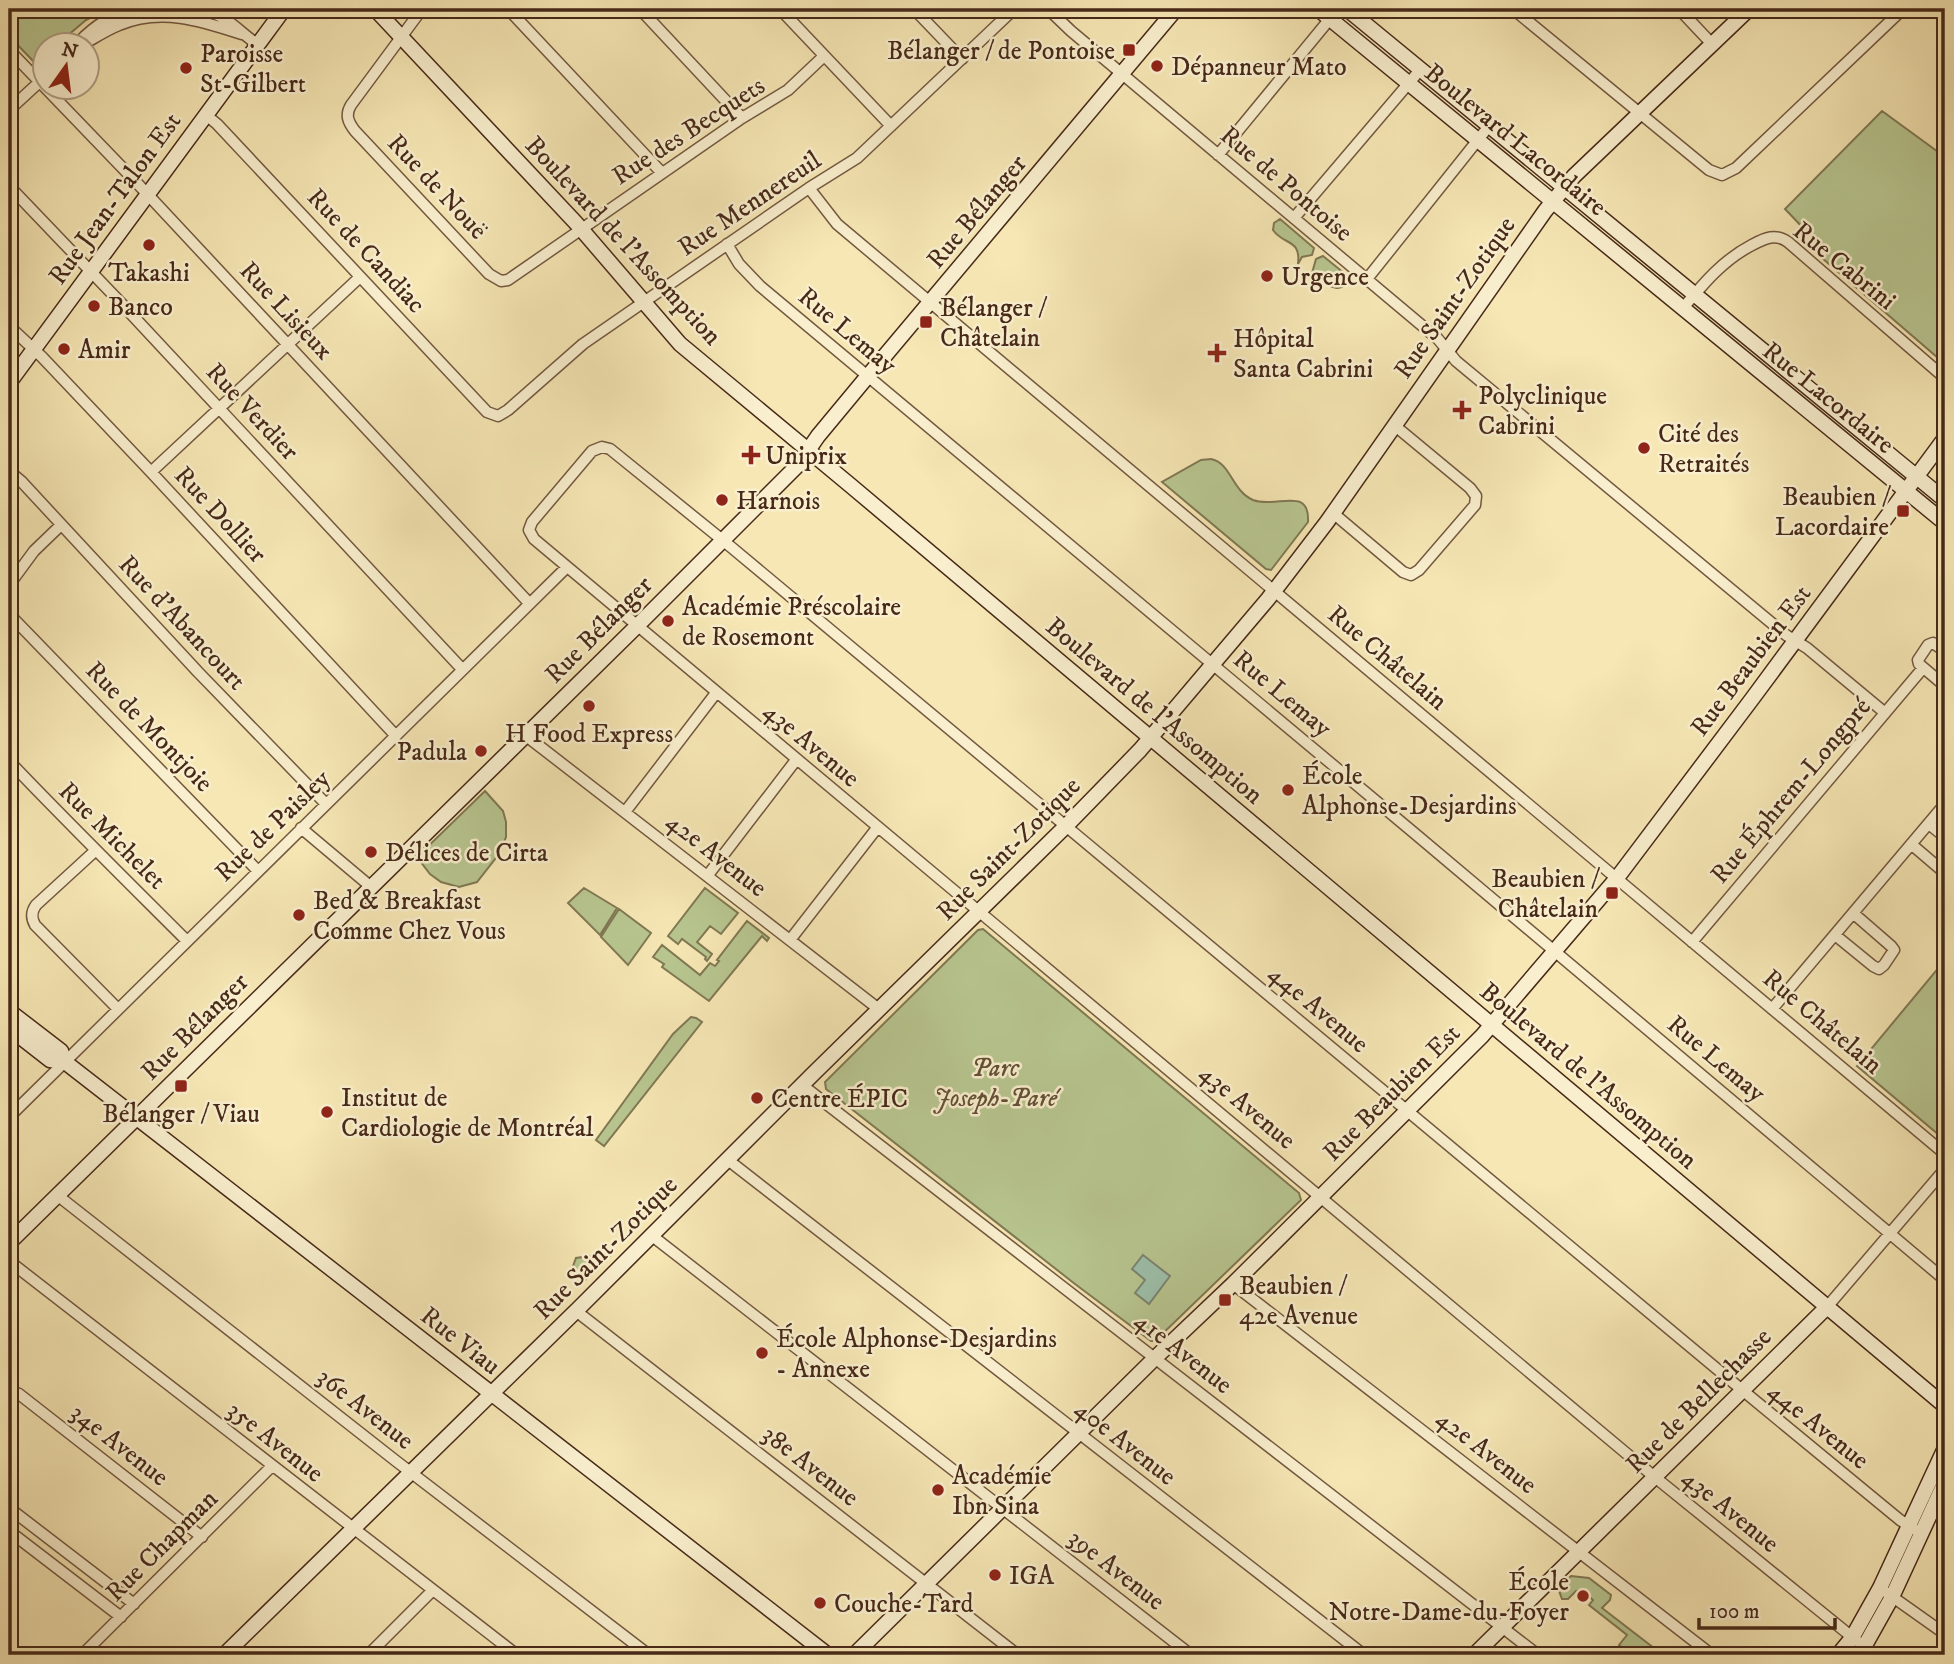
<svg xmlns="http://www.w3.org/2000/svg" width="1954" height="1664" viewBox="0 0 1954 1664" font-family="'IM FELL DW Pica',serif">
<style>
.green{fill:#b8c690;stroke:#807854;stroke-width:2}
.water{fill:#9dc0ab;stroke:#7b8471;stroke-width:2}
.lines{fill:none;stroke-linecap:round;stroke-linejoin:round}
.street-casing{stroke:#735840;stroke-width:13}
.secondary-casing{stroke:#472919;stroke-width:17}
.street{stroke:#f9efce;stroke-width:10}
.secondary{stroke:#f9efce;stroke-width:14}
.poi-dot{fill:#8f2418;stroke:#f9efce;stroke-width:2.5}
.labels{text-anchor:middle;stroke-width:5;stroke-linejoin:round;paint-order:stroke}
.poi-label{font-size:26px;fill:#472919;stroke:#f9efce;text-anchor:start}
.street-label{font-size:26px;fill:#472919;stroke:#f9efce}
.park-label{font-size:26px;font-style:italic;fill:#635037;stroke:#f9efce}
</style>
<rect width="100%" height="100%" fill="#f6e7b4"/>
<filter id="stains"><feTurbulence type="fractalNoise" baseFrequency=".00286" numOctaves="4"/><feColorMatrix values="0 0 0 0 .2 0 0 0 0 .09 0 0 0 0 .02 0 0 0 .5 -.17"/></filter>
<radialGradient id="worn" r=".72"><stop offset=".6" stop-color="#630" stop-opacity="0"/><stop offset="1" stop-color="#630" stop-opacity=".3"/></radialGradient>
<path class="green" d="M9 9H107L86 20 61 41 59 40 56 43V45L46 46 45 55 36 64 9 36Z
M1882 111 1945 157V364L1822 258 1827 253 1785 209Z
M1280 219 1314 248 1312 255 1302 257 1298 264C1301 238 1284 246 1273 230L1274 223Z
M1323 256 1349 277C1343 297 1328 285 1316 278L1317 276 1312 273 1316 259Z
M1211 459C1231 463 1232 491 1253 500 1276 509 1310 485 1308 522L1271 570 1266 569 1162 482 1201 460Z
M485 791 503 811 506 822V837L499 854 477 882 459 887 441 882 430 874 417 857Z
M584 888 617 908 600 935 568 903Z
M705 888 738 913 721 934 710 926 697 942 712 954 707 961 705 959 706 957 682 939 678 944 668 936Z
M619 909 651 933 628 965 601 937Z
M747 921 769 938 767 941 762 936 709 1001 662 967 664 964 653 957 662 945 700 975 710 963 715 966 719 961 717 960Z
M983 929 1299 1193 1301 1200 1155 1341H1151L1075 1284 826 1089 825 1082 978 930Z
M1945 960V1140L1857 1066Z
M691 1017 696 1018 702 1022 604 1146 596 1140 673 1034Z
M613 1253 578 1287H577L573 1266 576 1258Z
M1571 1576 1589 1578 1611 1595 1610 1600 1602 1608 1663 1655H1632L1619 1645 1627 1635 1589 1605 1593 1600 1582 1590 1576 1591 1568 1599H1562L1558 1588Z"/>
<path class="water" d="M1143 1255 1170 1276 1149 1304 1135 1293 1145 1280 1132 1269Z"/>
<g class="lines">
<defs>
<path id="street" d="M202 9C229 17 236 29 258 45
M422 9 351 105C345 115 348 122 355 131L489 274 501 281 508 280 742 118 788 90 824 56
M508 9 662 173
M640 9 742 118
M780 9 891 126
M914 9 962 59
M1048 9 1071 31 1438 339 1456 361 1786 635 1807 648 1884 712
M1513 9 1709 170 1722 175 1736 168 1903 9
M1679 9 1712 44
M78 43C96 24 113 14 138 9
M80 46C93 39 106 30 119 25 161 7 202 21 242 34
M9 50 137 183 529 603
M9 110 46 76
M206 115 217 124 487 412 498 416 508 410 583 344 809 188 857 158 1014 9
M1218 155 1338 9
M9 186 120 302 462 669
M809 188 837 224 1945 1154
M1294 218 1420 70
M727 244 739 264 760 286 1413 832 1945 1280
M1367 279 1489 126
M1683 308C1704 283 1723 260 1752 245 1765 238 1776 233 1788 242L1945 378
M9 326 42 357 151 472 396 736
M9 471 21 481 198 672 326 804
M151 472 360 277
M1333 513 1403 572 1411 575 1419 570 1475 505 1476 496 1470 488 1394 425
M9 585 34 551 61 525
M9 614 258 871
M1945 651 1933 643 1928 645 1918 660 1919 664 1945 686
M525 735 880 1010
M9 761C67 822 127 881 187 941
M625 812 716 693
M1929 824 1945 837
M301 828 370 886
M1911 844 1945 873
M96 850 36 905C31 912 31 918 35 925L118 1009
M708 875 796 760
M1835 935 1873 966 1879 969 1884 965 1894 950 1891 946 1853 913
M790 940 877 828
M1692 942 1923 668
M1772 1009 1945 804
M802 1085 1538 1655
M9 1117 567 567
M728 1160 1364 1655
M57 1195 396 1461 649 1655
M651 1235 1191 1655
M9 1261 517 1655
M1233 1284 1712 1655
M1827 1307 1945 1169
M576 1311 1018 1655
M9 1390 19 1394 202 1537
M9 1508 134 1604
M9 1531 121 1617
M1880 1588 1945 1634
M1857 1641 1651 1474 534 539 529 530 532 522 592 451 602 447 610 449 731 547 1747 1394 1900 1520 1914 1529
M9 1654 11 1655
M82 1655 271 1467
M368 1655 433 1590"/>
<path id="secondary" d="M375 9 576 223 680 344 850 485 1945 1406
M1318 9 1945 523
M1347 9 1945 500
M9 383 284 9
M9 1011 61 1051 65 1062
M9 1028 50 1060 65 1062
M65 1062 828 1655
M9 1243 637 626 798 465 818 436 862 383 1176 9
M224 1655 578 1309 814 1073 1065 827 1140 750 1268 599 1327 522 1545 211 1574 176 1749 9
M854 1655 1155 1358 1233 1284 1482 1036 1617 878 1752 699 1945 438
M1474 1655 1827 1307
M1838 1655 1852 1638 1880 1588 1945 1448
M1857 1655 1864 1647 1892 1597 1945 1482"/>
</defs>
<use href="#street" class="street-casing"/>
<use href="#secondary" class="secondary-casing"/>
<use href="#street" class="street"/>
<use href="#secondary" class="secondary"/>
</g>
<g class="poi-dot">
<rect x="1122" y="43" width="14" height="14" rx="3.5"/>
<circle cx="1157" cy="66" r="7"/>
<circle cx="186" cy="68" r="7"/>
<circle cx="149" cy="245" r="7"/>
<circle cx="1267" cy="276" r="7"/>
<circle cx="94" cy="306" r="7"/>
<rect x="919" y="315" width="14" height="14" rx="3.5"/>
<circle cx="64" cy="349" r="7"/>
<path d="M1213.5 342.5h7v7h7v7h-7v7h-7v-7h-7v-7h7z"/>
<path d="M1458.5 399.5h7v7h7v7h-7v7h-7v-7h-7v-7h7z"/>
<circle cx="1644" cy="448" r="7"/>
<path d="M747.5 444.5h7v7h7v7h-7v7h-7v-7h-7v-7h7z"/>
<circle cx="722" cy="500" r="7"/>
<rect x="1896" y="504" width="14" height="14" rx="3.5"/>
<circle cx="668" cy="621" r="7"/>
<circle cx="589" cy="706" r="7"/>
<circle cx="481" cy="751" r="7"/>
<circle cx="1288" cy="790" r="7"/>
<circle cx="371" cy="852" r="7"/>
<rect x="1605" y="886" width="14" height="14" rx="3.5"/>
<circle cx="299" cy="915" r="7"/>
<rect x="174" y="1079" width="14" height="14" rx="3.5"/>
<circle cx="757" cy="1098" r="7"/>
<circle cx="327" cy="1112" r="7"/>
<rect x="1218" y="1293" width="14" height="14" rx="3.5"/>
<circle cx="762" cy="1353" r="7"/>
<circle cx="938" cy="1490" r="7"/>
<circle cx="995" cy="1575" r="7"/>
<circle cx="1583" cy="1596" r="7"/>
<circle cx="820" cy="1603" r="7"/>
</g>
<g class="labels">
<g class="poi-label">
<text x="1115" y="59" text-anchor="end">Bélanger / de Pontoise</text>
<text x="200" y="62">Paroisse<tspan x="200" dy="30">St-Gilbert</tspan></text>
<text x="1171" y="75">Dépanneur Mato</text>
<text x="149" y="281" text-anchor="middle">Takashi</text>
<text x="1281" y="285">Urgence</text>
<text x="108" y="315">Banco</text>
<text x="940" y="316">Bélanger /<tspan x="940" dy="30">Châtelain</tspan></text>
<text x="1233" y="347">Hôpital<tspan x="1233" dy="30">Santa Cabrini</tspan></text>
<text x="78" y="358">Amir</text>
<text x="1478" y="404">Polyclinique<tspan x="1478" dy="30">Cabrini</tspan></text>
<text x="1658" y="442">Cité des<tspan x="1658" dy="30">Retraités</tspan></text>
<text x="765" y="464">Uniprix</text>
<text x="1889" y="505" text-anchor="end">Beaubien /<tspan x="1889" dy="30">Lacordaire</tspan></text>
<text x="736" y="509">Harnois</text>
<text x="682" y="615">Académie Préscolaire<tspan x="682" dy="30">de Rosemont</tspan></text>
<text x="589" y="742" text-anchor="middle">H Food Express</text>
<text x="467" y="760" text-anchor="end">Padula</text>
<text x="1302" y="784">École<tspan x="1302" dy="30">Alphonse-Desjardins</tspan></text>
<text x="385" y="861">Délices de Cirta</text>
<text x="1598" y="887" text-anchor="end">Beaubien /<tspan x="1598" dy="30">Châtelain</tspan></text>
<text x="313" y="909">Bed &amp; Breakfast<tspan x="313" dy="30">Comme Chez Vous</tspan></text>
<text x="341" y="1106">Institut de<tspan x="341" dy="30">Cardiologie de Montréal</tspan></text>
<text x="771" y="1107">Centre ÉPIC</text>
<text x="181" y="1122" text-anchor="middle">Bélanger / Viau</text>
<text x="1239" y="1294">Beaubien /<tspan x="1239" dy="30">42e Avenue</tspan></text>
<text x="776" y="1347">École Alphonse-Desjardins<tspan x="776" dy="30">- Annexe</tspan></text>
<text x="952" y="1484">Académie<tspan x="952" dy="30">Ibn Sina</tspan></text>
<text x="1009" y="1584">IGA</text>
<text x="1569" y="1590" text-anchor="end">École<tspan x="1569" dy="30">Notre-Dame-du-Foyer</tspan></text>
<text x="834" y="1612">Couche-Tard</text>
</g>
<g class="street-label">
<text transform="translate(688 130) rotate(-33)" y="9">Rue des Becquets</text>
<text transform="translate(1516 139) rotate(39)" y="9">Boulevard Lacordaire</text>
<text transform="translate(1287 183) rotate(40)" y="9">Rue de Pontoise</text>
<text transform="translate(438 186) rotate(47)" y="9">Rue de Nouë</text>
<text transform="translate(114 198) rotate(-54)" y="9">Rue Jean-Talon Est</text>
<text transform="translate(749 203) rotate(-34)" y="9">Rue Mennereuil</text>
<text transform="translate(976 211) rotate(-50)" y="9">Rue Bélanger</text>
<text transform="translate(624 240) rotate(47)" y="9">Boulevard de l'Assomption</text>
<text transform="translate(367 250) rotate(47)" y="9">Rue de Candiac</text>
<text transform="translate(1845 265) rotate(39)" y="9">Rue Cabrini</text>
<text transform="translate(1454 297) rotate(-55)" y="9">Rue Saint-Zotique</text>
<text transform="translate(287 310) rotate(47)" y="9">Rue Lisieux</text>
<text transform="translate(848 330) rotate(40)" y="9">Rue Lemay</text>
<text transform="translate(1829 397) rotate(39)" y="9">Rue Lacordaire</text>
<text transform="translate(253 411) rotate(47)" y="9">Rue Verdier</text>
<text transform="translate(221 514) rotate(47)" y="9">Rue Dollier</text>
<text transform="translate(183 622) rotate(47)" y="9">Rue d'Abancourt</text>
<text transform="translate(598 629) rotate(-45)" y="9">Rue Bélanger</text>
<text transform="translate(1388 657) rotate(40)" y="9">Rue Châtelain</text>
<text transform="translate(1750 660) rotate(-53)" y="9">Rue Beaubien Est</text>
<text transform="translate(1283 693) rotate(40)" y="9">Rue Lemay</text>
<text transform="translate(1155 710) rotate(40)" y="9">Boulevard de l'Assomption</text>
<text transform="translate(150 726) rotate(46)" y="9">Rue de Montjoie</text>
<text transform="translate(812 744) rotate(40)" y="9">43e Avenue</text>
<text transform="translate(1790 790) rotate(-50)" y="9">Rue Éphrem-Longpré</text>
<text transform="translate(272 825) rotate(-44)" y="9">Rue de Paisley</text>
<text transform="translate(113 835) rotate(45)" y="9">Rue Michelet</text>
<text transform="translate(1008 848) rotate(-45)" y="9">Rue Saint-Zotique</text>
<text transform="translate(717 854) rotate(38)" y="9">42e Avenue</text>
<text transform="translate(1319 1008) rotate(40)" y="9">44e Avenue</text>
<text transform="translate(1823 1021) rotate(40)" y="9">Rue Châtelain</text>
<text transform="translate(194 1026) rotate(-45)" y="9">Rue Bélanger</text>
<text transform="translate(1717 1058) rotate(40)" y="9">Rue Lemay</text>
<text transform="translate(1589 1075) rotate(40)" y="9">Boulevard de l'Assomption</text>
<text transform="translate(1391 1092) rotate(-45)" y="9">Rue Beaubien Est</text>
<text transform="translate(1248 1106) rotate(40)" y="9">43e Avenue</text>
<text transform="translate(605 1247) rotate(-45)" y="9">Rue Saint-Zotique</text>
<text transform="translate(461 1340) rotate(38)" y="9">Rue Viau</text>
<text transform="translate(1184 1352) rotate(38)" y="9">41e Avenue</text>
<text transform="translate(1698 1400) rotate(-45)" y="9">Rue de Bellechasse</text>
<text transform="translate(366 1408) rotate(38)" y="9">36e Avenue</text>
<text transform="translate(1819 1425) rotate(39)" y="9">44e Avenue</text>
<text transform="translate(276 1441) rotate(38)" y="9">35e Avenue</text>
<text transform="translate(1126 1442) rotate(38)" y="9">40e Avenue</text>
<text transform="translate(120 1444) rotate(38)" y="9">34e Avenue</text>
<text transform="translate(1487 1451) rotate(38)" y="9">42e Avenue</text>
<text transform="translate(811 1465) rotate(38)" y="9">38e Avenue</text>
<text transform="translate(1731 1510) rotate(39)" y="9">43e Avenue</text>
<text transform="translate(161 1545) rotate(-45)" y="9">Rue Chapman</text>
<text transform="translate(1117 1569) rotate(38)" y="9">39e Avenue</text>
</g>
<g class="park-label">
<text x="995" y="1076">Parc<tspan x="995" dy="30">Joseph-Paré</tspan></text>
</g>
</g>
<rect width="1954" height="1664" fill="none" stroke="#f6e7b4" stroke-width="35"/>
<rect x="10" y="10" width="1933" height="1643" fill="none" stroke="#472919" stroke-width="3.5"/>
<rect x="18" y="18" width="1919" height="1629" fill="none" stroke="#472919" stroke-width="2"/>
<g transform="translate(66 66) rotate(14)"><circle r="33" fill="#f9efce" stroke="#b2a086" stroke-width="2"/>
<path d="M0-5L12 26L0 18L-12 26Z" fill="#8f2418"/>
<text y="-10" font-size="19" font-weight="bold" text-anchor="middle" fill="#472919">N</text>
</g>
<path d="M1699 1618v10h136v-10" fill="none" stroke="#472919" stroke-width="3.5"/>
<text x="1709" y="1618" font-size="21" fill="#472919" stroke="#f9efce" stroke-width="5" paint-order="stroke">100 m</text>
<rect width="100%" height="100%" filter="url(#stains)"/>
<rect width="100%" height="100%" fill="url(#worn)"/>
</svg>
